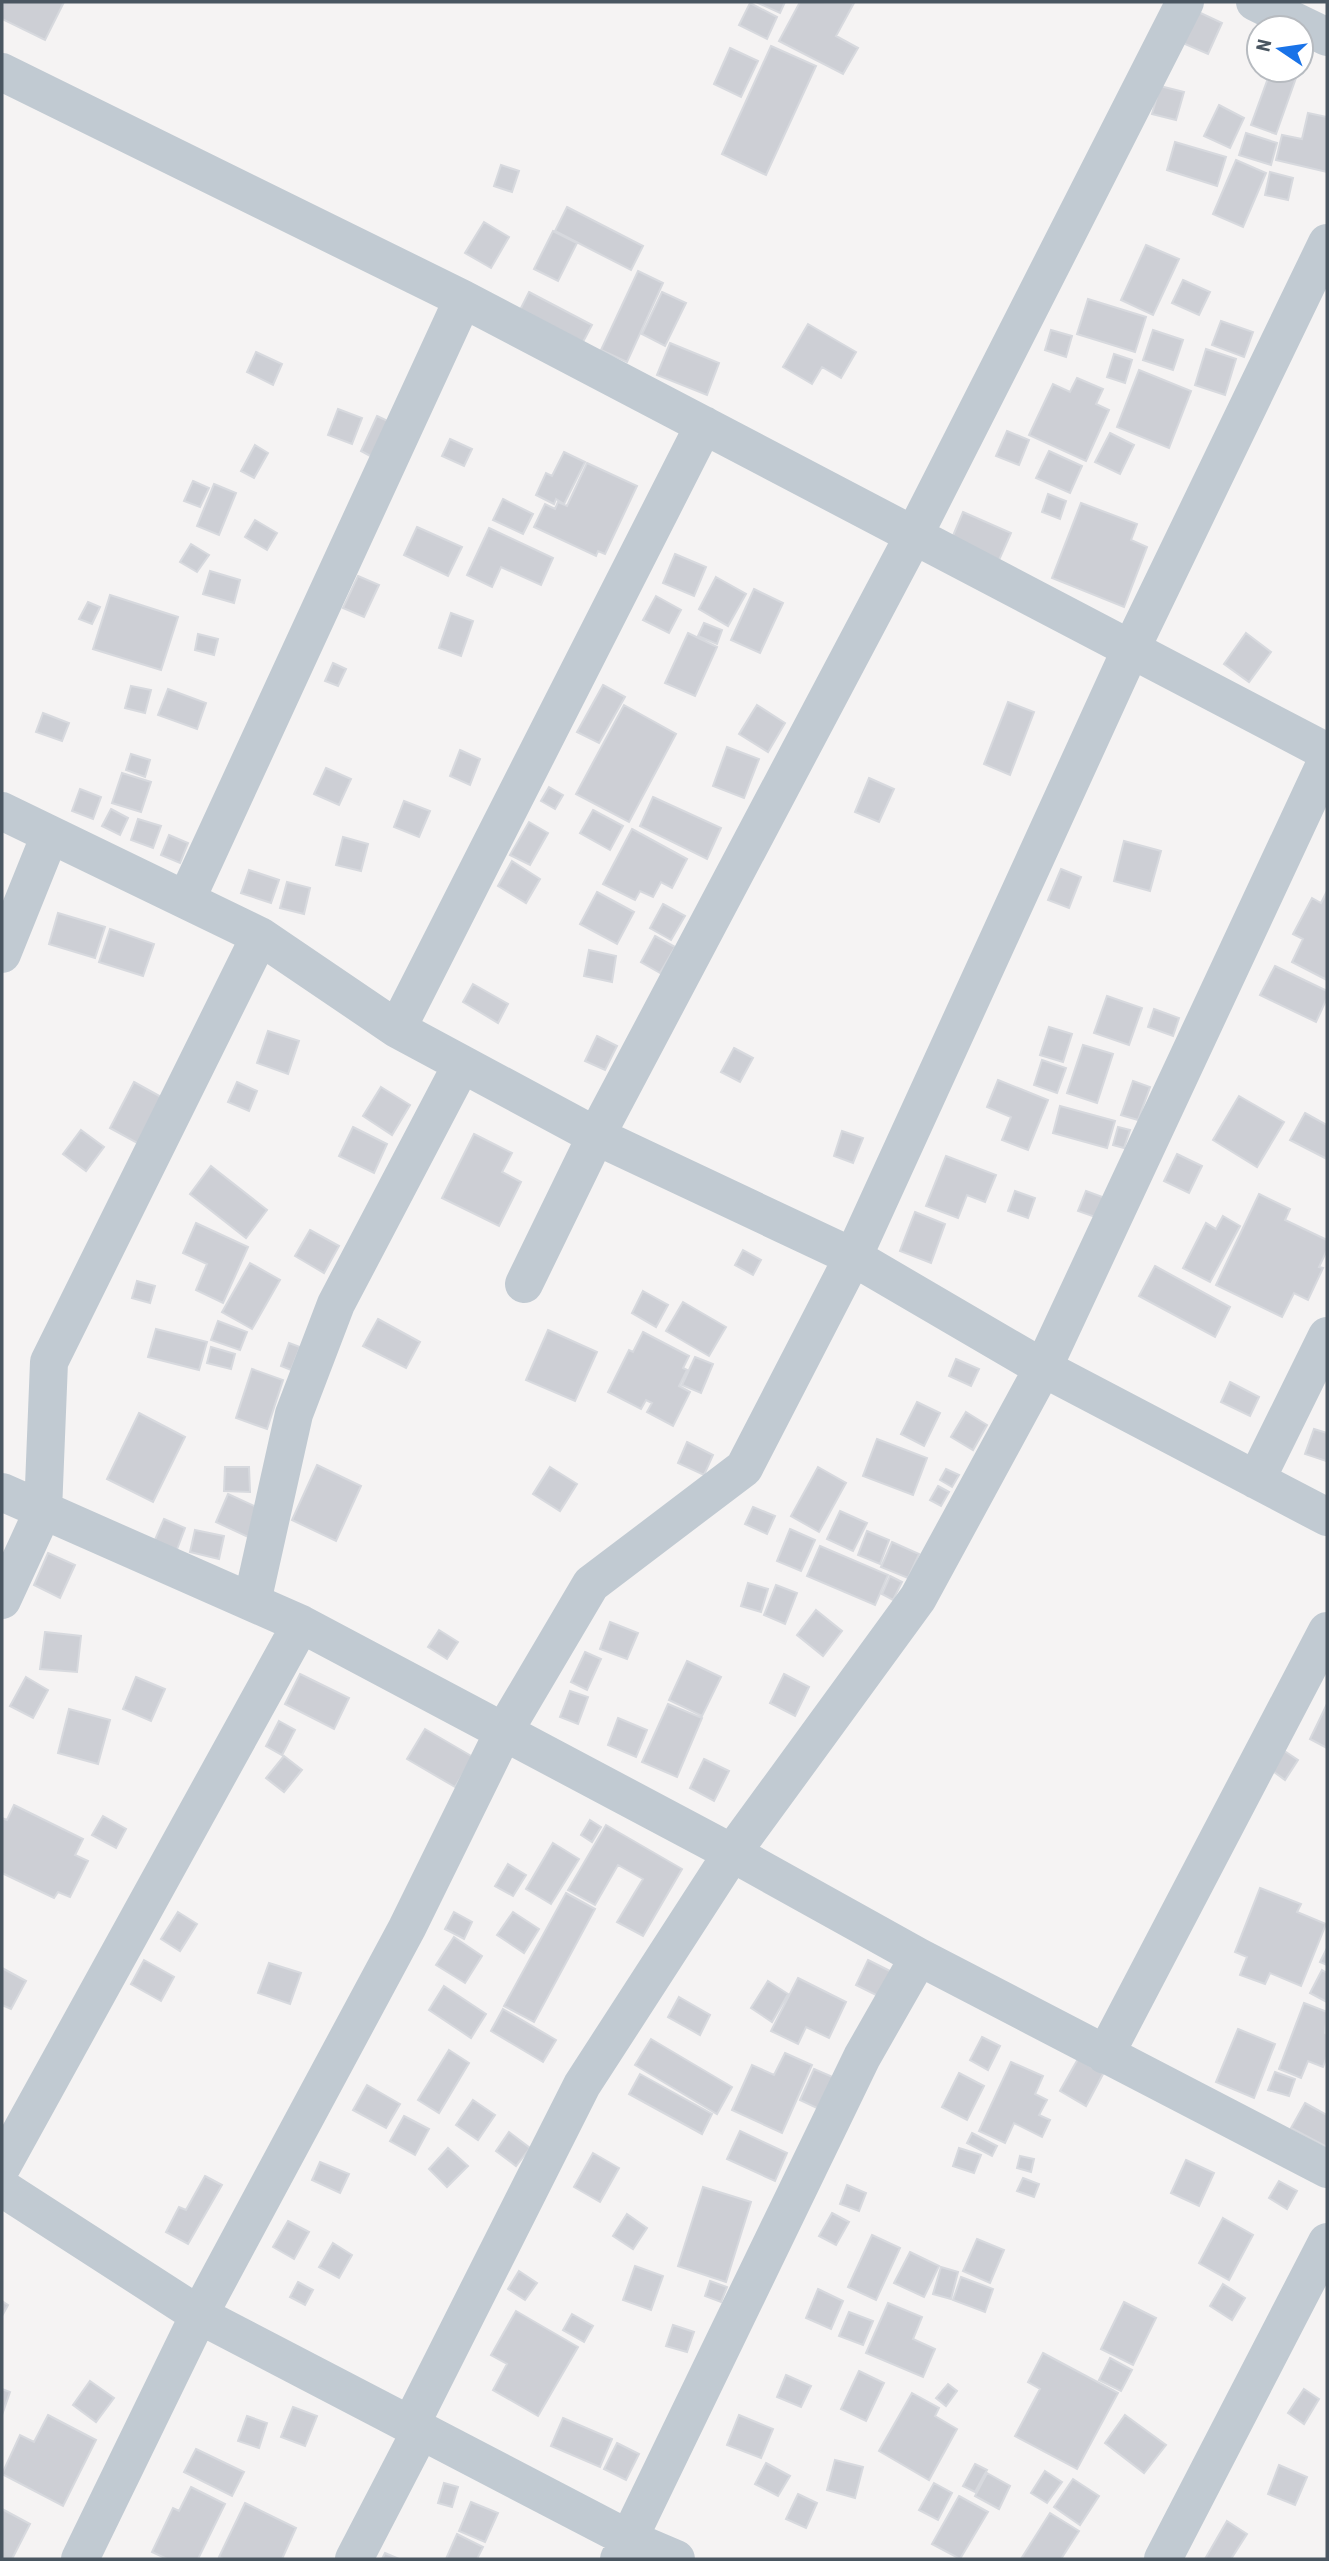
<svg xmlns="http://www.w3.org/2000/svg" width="1329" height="2561" viewBox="0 0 1329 2561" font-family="'Roboto Condensed',sans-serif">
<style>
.building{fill:#cdcfd5;stroke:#d7d9de;stroke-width:2}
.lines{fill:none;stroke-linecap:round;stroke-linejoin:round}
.street{stroke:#c1cad2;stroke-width:38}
</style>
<rect width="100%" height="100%" fill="#f5f3f3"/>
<path class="building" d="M3 2H64L45 40 2 19Z
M756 2H785L780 13Z
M800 2 854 3 836 36 858 48 843 74 779 41Z
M750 3 777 17 767 39 739 25Z
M1192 9 1222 23 1208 54 1178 41Z
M771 46 816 66 766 175 722 154Z
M730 48 758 61 741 97 714 84Z
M1271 70 1296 78 1276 134 1251 125Z
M1160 86 1184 92 1176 120 1152 114Z
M1219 105 1244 118 1230 148 1204 136Z
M1308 113 1327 117V172L1276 160 1282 135 1302 139Z
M1246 133 1277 143 1271 165 1239 155Z
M1175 142 1226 157 1217 186 1167 170Z
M1236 160 1266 173 1243 227 1213 214Z
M501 165 519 171 512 192 494 186Z
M1270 172 1293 178 1288 200 1265 195Z
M567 207 643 246 631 270 555 231Z
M484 222 509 237 491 268 465 253Z
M553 231 577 243 558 281 534 269Z
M1146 245 1179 259 1153 315 1121 300Z
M638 271 663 283 627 362 601 350Z
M1183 280 1210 292 1199 315 1172 303Z
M529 292 592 325 583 342 520 310Z
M662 292 686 303 665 346 642 334Z
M1088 299 1146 317 1135 352 1077 334Z
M1221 321 1253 332 1244 357 1212 345Z
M808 324 856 352 841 378 822 367 812 384 783 367Z
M1051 330 1072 336 1066 357 1045 350Z
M1153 330 1183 340 1173 370 1143 360Z
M670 343 719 363 707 395 657 375Z
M1206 349 1236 359 1225 395 1195 385Z
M256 352 282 364 273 385 247 372Z
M1114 354 1132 360 1125 383 1107 377Z
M1139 370 1191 391 1169 448 1117 427Z
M1077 378 1103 389 1096 404 1109 410 1086 461 1029 435 1053 384 1070 392Z
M338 409 362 418 352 444 328 435Z
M377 416 392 423 376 459 361 451Z
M1007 431 1029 440 1019 465 996 456Z
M1110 433 1134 445 1120 474 1095 462Z
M450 439 472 449 464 466 442 456Z
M255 445 268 453 254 478 241 471Z
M1049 451 1082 466 1070 493 1036 478Z
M564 452 585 462 564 504 556 499 554 504 536 495 546 473 552 476Z
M587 463 637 486 605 554 598 551 596 556 534 527 545 504 555 509 558 502 567 506Z
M193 481 209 488 200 507 184 501Z
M214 484 236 493 219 535 197 526Z
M1048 494 1066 501 1060 519 1042 512Z
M503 499 533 514 523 534 493 520Z
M1081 503 1137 524 1131 540 1147 547 1124 607 1052 578Z
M963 512 1011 533 999 560 952 538Z
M255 520 277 533 267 550 245 537Z
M417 527 462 547 448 576 404 555Z
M489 528 553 558 541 585 501 567 492 587 467 575Z
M191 544 209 555 197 572 180 562Z
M675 554 706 567 694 596 663 583Z
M210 571 240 580 234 603 203 594Z
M358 576 379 585 364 617 343 608Z
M716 577 746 594 728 626 699 609Z
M754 589 783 603 760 653 731 640Z
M110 595 178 617 161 670 93 649Z
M656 596 681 610 669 633 643 620Z
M88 602 100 607 92 624 79 619Z
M451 613 473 621 461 656 439 648Z
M704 623 722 630 717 644 698 636Z
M688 633 717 647 695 696 665 683Z
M1246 633 1271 652 1249 682 1224 664Z
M198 634 218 639 214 655 195 650Z
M333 663 346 669 338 686 325 681Z
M603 685 625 697 599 743 577 732Z
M131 686 151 690 145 713 125 708Z
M168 689 206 703 197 729 158 715Z
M1008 702 1034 712 1010 775 984 764Z
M624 705 676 734 629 822 576 794Z
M757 705 785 723 768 752 739 734Z
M43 713 69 723 62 741 36 732Z
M727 747 759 759 744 798 713 786Z
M460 750 480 759 470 785 450 776Z
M131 754 150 760 145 777 126 770Z
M326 768 351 779 339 805 314 794Z
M122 773 151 782 141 812 112 803Z
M869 778 894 789 879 822 855 812Z
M549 787 563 795 555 809 541 801Z
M80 789 101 797 93 819 72 811Z
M653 797 721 828 707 859 640 826Z
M404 801 430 811 419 837 394 827Z
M111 809 128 818 120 835 102 826Z
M593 810 623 826 610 850 580 833Z
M138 819 161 826 153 848 131 840Z
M529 822 548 833 530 865 510 855Z
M632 829 687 859 672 888 661 882 653 897 640 891 635 900 603 884Z
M169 835 188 843 180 863 161 855Z
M343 837 368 844 361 871 336 865Z
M1124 841 1161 851 1150 891 1114 881Z
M512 861 540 879 526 903 498 886Z
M1061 869 1081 877 1069 908 1048 900Z
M249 870 279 880 271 903 241 893Z
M287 882 310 888 304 914 280 908Z
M1327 891V980L1292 962 1303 939 1293 934 1312 898 1321 903Z
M597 892 634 912 617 944 580 924Z
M663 904 685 916 671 940 650 928Z
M58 913 105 927 95 958 49 944Z
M110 929 154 944 143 976 99 962Z
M655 936 675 947 660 973 641 962Z
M589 950 616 956 612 982 584 976Z
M1275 966 1327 991V998L1316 1022 1260 995Z
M473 984 508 1004 498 1023 463 1002Z
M1107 996 1142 1008 1129 1045 1094 1033Z
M1154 1009 1179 1018 1173 1036 1148 1027Z
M1049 1027 1072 1034 1063 1062 1040 1055Z
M268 1031 299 1041 288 1074 257 1063Z
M597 1036 617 1046 605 1070 585 1061Z
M1083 1045 1113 1054 1097 1103 1067 1093Z
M734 1048 753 1058 740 1082 721 1072Z
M1042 1060 1066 1068 1057 1093 1034 1085Z
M998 1080 1048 1100 1028 1150 1002 1140 1011 1117 987 1107Z
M1133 1081 1150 1087 1138 1120 1121 1115Z
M134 1082 163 1098 139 1144 110 1128Z
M237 1082 257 1091 249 1111 228 1102Z
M381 1087 410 1105 392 1135 363 1116Z
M1239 1096 1284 1122 1257 1167 1213 1140Z
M1060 1106 1115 1121 1107 1148 1053 1133Z
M1305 1113 1327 1125V1159L1290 1140Z
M353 1127 387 1144 374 1173 339 1156Z
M1118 1127 1130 1130 1124 1148 1113 1145Z
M81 1130 104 1147 86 1171 63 1154Z
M842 1131 863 1138 853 1163 834 1156Z
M474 1134 512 1153 502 1172 521 1182 499 1226 442 1198Z
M1177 1154 1202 1166 1189 1193 1164 1181Z
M946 1156 996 1175 985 1202 967 1195 958 1218 926 1206Z
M211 1166 267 1210 246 1238 190 1194Z
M1015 1191 1035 1198 1028 1218 1008 1211Z
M1086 1191 1108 1199 1101 1219 1078 1211Z
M1259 1194 1290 1209 1285 1220 1327 1240V1250L1319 1267 1323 1268 1308 1300 1294 1293 1282 1317 1216 1285Z
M915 1212 945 1224 931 1263 900 1251Z
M1223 1216 1240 1226 1210 1282 1183 1268 1206 1223 1216 1229Z
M196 1223 248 1247 223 1303 196 1290 207 1264 183 1253Z
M310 1230 339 1246 324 1273 295 1256Z
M743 1250 761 1260 753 1275 735 1265Z
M250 1263 280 1280 252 1329 222 1312Z
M1155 1266 1230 1307 1215 1337 1139 1296Z
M137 1281 155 1286 150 1303 132 1298Z
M643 1291 668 1305 656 1327 632 1313Z
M683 1302 726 1327 709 1356 666 1331Z
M378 1319 420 1342 406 1368 363 1346Z
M218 1321 247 1332 240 1350 211 1340Z
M156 1329 207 1342 199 1370 148 1357Z
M548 1330 597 1352 575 1401 526 1380Z
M643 1332 689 1356 683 1368 687 1370 679 1386 690 1392 673 1426 647 1412 652 1403 646 1400 641 1409 608 1392 629 1350 633 1352Z
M289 1343 300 1347 291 1370 281 1366Z
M211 1347 235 1354 231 1369 207 1363Z
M695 1357 713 1364 701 1393 682 1385Z
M956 1359 979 1369 971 1386 949 1376Z
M252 1369 283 1380 267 1429 236 1418Z
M1230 1382 1259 1397 1250 1416 1221 1402Z
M917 1402 940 1413 924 1446 901 1434Z
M966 1412 987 1425 973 1450 951 1437Z
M139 1413 185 1437 153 1502 107 1479Z
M1314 1429 1327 1433 1326 1461 1305 1454Z
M877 1439 927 1458 913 1495 863 1476Z
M687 1442 713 1455 704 1475 678 1463Z
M317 1465 361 1486 336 1541 292 1520Z
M225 1467H249L250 1492 224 1491Z
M550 1467 577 1484 560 1511 533 1494Z
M818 1467 846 1483 819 1532 791 1516Z
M946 1469 959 1475 952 1487 940 1480Z
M938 1486 949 1492 941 1506 930 1500Z
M228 1494 261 1509 248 1537 216 1522Z
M753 1507 775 1516 767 1534 745 1524Z
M840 1511 867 1523 853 1551 827 1539Z
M164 1519 185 1528 176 1552 154 1542Z
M790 1529 815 1540 801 1571 777 1561Z
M195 1530 224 1536 219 1559 190 1552Z
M867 1531 889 1540 880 1564 858 1555Z
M892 1542 919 1554 908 1578 881 1567Z
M820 1546 888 1575 875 1605 807 1576Z
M48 1553 75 1565 60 1598 34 1585Z
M890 1576 902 1582 893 1600 882 1594Z
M748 1583 768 1589 761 1612 741 1606Z
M776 1585 797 1593 785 1624 764 1615Z
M816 1610 842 1631 823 1656 797 1635Z
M610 1622 638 1633 627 1659 600 1649Z
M439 1630 458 1642 447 1659 428 1647Z
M45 1632 81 1636 77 1672 40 1669Z
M585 1652 601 1659 587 1690 571 1682Z
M687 1661 721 1677 702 1716 669 1700Z
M300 1674 349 1698 334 1729 285 1704Z
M784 1674 809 1687 795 1716 770 1703Z
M26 1677 48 1690 33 1718 10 1706Z
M136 1677 165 1689 151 1721 123 1709Z
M570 1691 588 1697 578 1724 560 1717Z
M668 1704 702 1718 677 1777 642 1762Z
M1327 1704V1748L1310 1739Z
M69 1709 110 1720 98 1764 58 1753Z
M618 1718 647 1730 636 1757 608 1745Z
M279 1721 295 1730 282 1755 266 1746Z
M425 1729 473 1757 455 1787 407 1759Z
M1283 1750 1298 1760 1285 1780 1270 1769Z
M284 1756 302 1770 284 1792 266 1778Z
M704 1759 729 1771 714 1801 690 1788Z
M14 1805 83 1839 75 1855 88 1861 70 1897 58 1892 54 1898 2 1873V1818L7 1820Z
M103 1816 126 1829 116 1848 92 1835Z
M590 1820 601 1827 592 1842 581 1835Z
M606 1825 682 1869 643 1936 617 1922 643 1879 618 1865 595 1905 568 1890Z
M553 1843 579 1859 551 1904 526 1889Z
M508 1864 526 1875 513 1896 495 1886Z
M1260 1888 1301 1904 1297 1912 1326 1924 1301 1986 1270 1973 1265 1984 1240 1975 1247 1957 1235 1952Z
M566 1893 595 1909 534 2022 504 2006Z
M178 1912 197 1924 180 1951 161 1939Z
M454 1912 472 1922 464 1939 445 1929Z
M513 1912 539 1929 524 1953 497 1935Z
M454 1937 482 1956 465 1983 436 1965Z
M1327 1948V1965L1320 1962Z
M144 1960 174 1977 161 2001 131 1984Z
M868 1960 892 1972 880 1997 856 1985Z
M269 1963 301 1973 290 2004 258 1993Z
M2 1968 26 1981 11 2009 2 2005Z
M1322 1970 1327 1973V2002L1310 1993Z
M798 1978 846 2002 829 2038 806 2027 798 2044 771 2031Z
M768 1981 788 1994 772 2022 751 2008Z
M444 1986 486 2014 471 2038 429 2010Z
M679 1997 710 2015 700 2035 668 2017Z
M1304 2003 1327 2012 1325 2033 1327 2034V2056L1323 2067 1308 2061 1301 2078 1279 2069Z
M503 2009 556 2040 543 2062 491 2031Z
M1238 2029 1275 2044 1254 2098 1216 2082Z
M982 2037 1000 2046 988 2070 970 2060Z
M651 2039 732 2087 717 2114 635 2065Z
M449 2050 469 2063 439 2113 418 2100Z
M785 2053 812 2065 782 2133 732 2110 752 2065 774 2075Z
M1078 2059 1103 2074 1086 2106 1060 2091Z
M1011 2062 1043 2076 1035 2094 1047 2100 1039 2115 1050 2120 1042 2137 1014 2123 1005 2143 979 2131Z
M814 2069 835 2078 821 2110 800 2100Z
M1275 2072 1295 2079 1289 2096 1268 2090Z
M959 2073 984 2086 967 2120 942 2107Z
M640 2074 712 2114 702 2134 629 2094Z
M367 2085 400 2104 386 2128 353 2110Z
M473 2100 495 2115 478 2140 456 2125Z
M1305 2103 1327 2115V2147L1291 2128Z
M404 2116 429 2129 415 2155 390 2141Z
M740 2131 787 2153 775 2181 727 2159Z
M509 2132 530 2148 516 2166 496 2151Z
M972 2133 997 2146 992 2156 967 2143Z
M448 2148 468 2166 447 2187 429 2169Z
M959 2148 981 2155 974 2173 953 2166Z
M593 2153 619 2168 600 2202 574 2187Z
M1020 2156 1034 2159 1031 2172 1017 2168Z
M1186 2160 1214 2173 1199 2206 1171 2193Z
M320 2162 349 2174 340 2193 312 2180Z
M205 2176 222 2185 188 2244 166 2232 179 2207 186 2210Z
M1023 2178 1039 2184 1034 2197 1017 2191Z
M1279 2181 1297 2191 1287 2209 1269 2198Z
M847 2185 866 2193 859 2211 840 2204Z
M703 2187 751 2202 726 2282 678 2266Z
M832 2213 849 2222 836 2245 819 2236Z
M627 2214 647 2228 633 2249 613 2236Z
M1223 2218 1253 2235 1229 2280 1199 2263Z
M288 2221 309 2232 294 2259 273 2247Z
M872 2235 900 2248 876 2300 848 2287Z
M977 2239 1004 2250 990 2283 963 2271Z
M333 2243 352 2255 339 2278 319 2267Z
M910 2252 939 2266 924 2297 894 2283Z
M635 2266 663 2276 651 2310 623 2300Z
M941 2267 958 2272 951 2299 933 2294Z
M519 2271 537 2283 525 2300 508 2289Z
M961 2277 993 2289 985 2312 953 2300Z
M710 2281 727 2287 721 2302 705 2296Z
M298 2282 313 2290 305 2305 290 2297Z
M1223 2284 1245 2298 1232 2320 1210 2306Z
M818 2289 843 2301 831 2329 806 2318Z
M2 2301 8 2305 2 2316Z
M1124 2302 1156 2318 1133 2365 1101 2349Z
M888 2303 922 2317 913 2339 935 2349 923 2377 866 2353Z
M516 2311 578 2347 538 2416 493 2390 507 2364 491 2355Z
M849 2312 873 2321 863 2345 839 2336Z
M572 2314 593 2326 584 2342 563 2330Z
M673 2325 694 2332 687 2352 666 2346Z
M1043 2353 1118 2393 1077 2469 1015 2436 1040 2389 1028 2382Z
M1110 2358 1132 2370 1121 2391 1099 2380Z
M859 2371 884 2383 866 2421 841 2409Z
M786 2375 811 2386 801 2407 777 2397Z
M90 2381 114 2398 96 2422 73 2405Z
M948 2384 957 2391 946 2406 936 2398Z
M2 2389 10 2392 2 2415Z
M1304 2389 1319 2399 1304 2424 1288 2413Z
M912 2393 939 2408 935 2416 957 2429 929 2480 879 2451Z
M293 2407 317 2416 305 2446 281 2437Z
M48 2415 96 2440 63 2506 2 2474 20 2435 34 2442Z
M739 2415 773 2429 761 2458 727 2445Z
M1125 2415 1166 2445 1144 2473 1105 2443Z
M247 2416 267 2423 259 2448 238 2441Z
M563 2418 612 2439 600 2467 551 2446Z
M617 2443 639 2454 626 2480 604 2469Z
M196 2449 244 2472 232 2496 184 2472Z
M835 2460 863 2467 855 2498 827 2490Z
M766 2463 790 2476 778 2496 755 2484Z
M975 2464 987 2470 975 2492 963 2486Z
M1279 2465 1307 2477 1295 2505 1268 2494Z
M1045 2471 1062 2482 1047 2503 1031 2493Z
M987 2473 1010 2486 999 2509 975 2496Z
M1073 2479 1099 2496 1080 2525 1054 2507Z
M444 2483 458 2487 452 2507 438 2503Z
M934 2483 952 2493 938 2520 919 2510Z
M191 2487 225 2504 198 2559H167L152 2552 173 2508 179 2511Z
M798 2494 817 2503 806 2528 786 2519Z
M959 2496 988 2512 960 2559 932 2544Z
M471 2502 498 2513 485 2542 459 2531Z
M245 2503 296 2528 282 2559H223L219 2557Z
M2 2509 30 2524 12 2559H2Z
M1050 2513 1079 2531 1061 2559H1021Z
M1227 2521 1247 2534 1231 2559H1205Z
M457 2534 483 2547 477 2559H446Z
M385 2553 399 2559H382Z"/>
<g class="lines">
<path class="street" d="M1255 2 1327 37
M2 72 463 299 1327 752
M2 811 260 936 397 1029 596 1136 853 1257 1043 1368 1327 1517
M186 900 463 299
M2 954 50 835
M397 1029 704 425
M524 1284 596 1136 914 535 1185 2
M1256 1480 1327 1336
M2 1492 301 1624 732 1853 919 1957 1327 2169
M2 1600 43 1511 49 1362 260 936
M252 1602 294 1414 336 1304 462 1064
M1105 2055 1327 1631
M2 2166 301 1624
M2 2188 199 2315 629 2539 676 2559
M411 2424 582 2085 732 1853 918 1598 1043 1368 1327 760
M80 2559 199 2315 407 1928 503 1733 591 1584 744 1468 853 1257 1131 649 1327 243
M354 2559 421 2430
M619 2559 862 2057 919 1957
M1163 2559 1327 2242"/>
</g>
<rect width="1329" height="2561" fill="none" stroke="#4a5661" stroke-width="7"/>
<g transform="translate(1280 49) rotate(283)"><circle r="33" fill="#ffffff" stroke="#b7bbc0" stroke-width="2"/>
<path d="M0-5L12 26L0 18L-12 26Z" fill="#1a73e8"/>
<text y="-10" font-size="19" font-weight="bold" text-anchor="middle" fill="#4a5661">N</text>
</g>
</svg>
